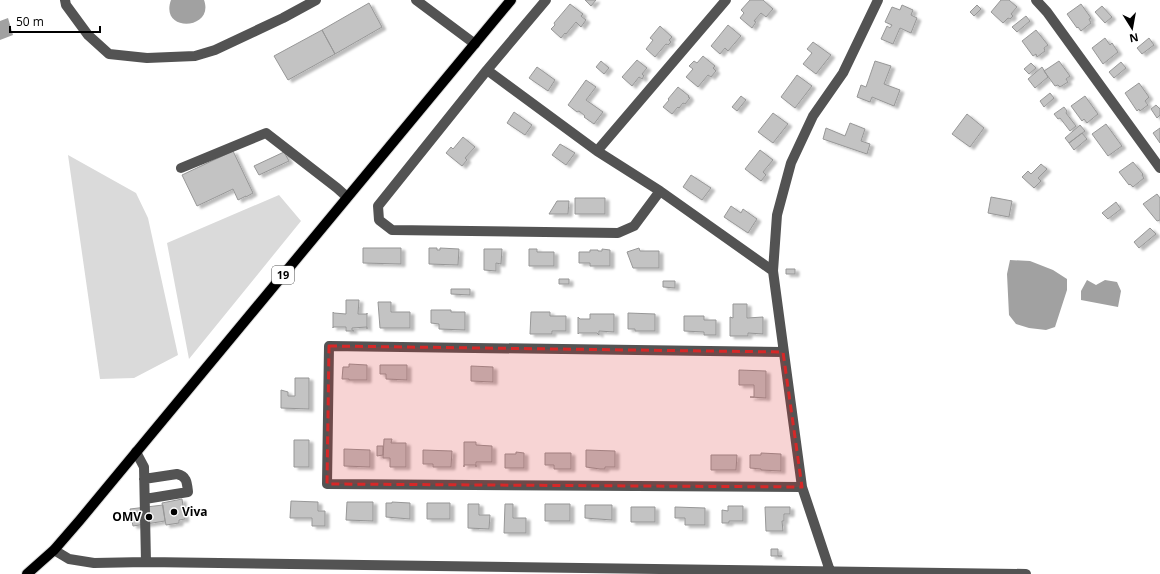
<svg xmlns="http://www.w3.org/2000/svg" width="1160" height="574" viewBox="0 0 1160 574" font-family="'Open Sans',sans-serif">
<style>
.green{fill:#dadada}
.water{fill:#a1a1a1}
.building{fill:#c3c3c3;stroke:#979797;filter:url(#shadow)}
.lines{fill:none;stroke-linecap:round;stroke-linejoin:round}
.major-casing{stroke:#dbdbdb;stroke-width:12}
.minor{stroke:#535353;stroke-width:10}
.major{stroke:#000;stroke-width:10}
.marked{fill:#d62828;fill-opacity:0.2;stroke:#d62828;stroke-width:3;stroke-dasharray:8 5;stroke-linejoin:round}
.poi-dot{fill:#000;stroke:#fff;stroke-width:1.5}
.labels{text-anchor:middle;stroke-width:3;stroke-linejoin:round;paint-order:stroke}
.shield{fill:#fff;stroke:#4c4c4c;stroke-width:1}
.shield-label{font-size:11px;font-weight:bold;fill:#000}
.poi-label{font-size:12px;font-weight:bold;fill:#000;stroke:#fff;text-anchor:start}
</style>
<defs>
<filter id="shadow"><feDropShadow dx="4" dy="2.5" stdDeviation="1" flood-color="#0004"/></filter>
</defs>
<rect width="100%" height="100%" fill="#fff"/>
<path class="green" d="M68 155 136 193 148 218 178 355 134 378 100 379Z
M279 195 301 221 189 359 167 243Z"/>
<path class="water" d="M171 0H204C215 30 159 33 171 0Z
M8 18 13 35 0 40V21Z
M1010 260 1030 261 1053 270 1067 279V290L1055 327 1046 330 1029 328 1016 324 1009 315 1007 274Z
M1087 280 1096 285 1105 280 1117 282 1121 291 1118 307 1081 300V291Z"/>
<path class="building" d="M585 0H596L591 6Z
M750 0H763L773 9 766 17 761 13 754 21 756 22 752 28 740 18 744 13 741 10Z
M1001 0H1009L1017 7 1011 14 1013 16 1010 19 1008 18 1003 23 991 12Z
M369 3 382 27 335 54 322 30Z
M570 4 583 14 581 16 586 20 581 27 576 22 566 34 565 33 561 38 551 29 555 25 554 23Z
M1081 4 1091 18 1089 19 1091 23 1081 31 1078 27 1077 28 1067 14Z
M902 5 913 10 911 15 917 18 911 33 900 28 893 44 881 39 887 26 890 28 892 25 885 22 892 7 900 10Z
M977 5 981 9 974 16 970 12Z
M1102 6 1112 17 1105 23 1095 12Z
M1026 16 1030 21 1017 32 1012 27Z
M728 25 741 36 728 51 725 48 720 54 711 46Z
M660 26 672 37 669 40 671 42 668 45 666 44 655 57 646 49 653 40 650 38Z
M322 30 335 54 288 80 274 56Z
M1036 30 1048 45 1044 48 1045 51 1037 57 1036 54 1033 56 1022 41Z
M1105 38 1110 45 1112 43 1118 52 1103 64 1092 48Z
M1149 38 1154 45 1142 54 1137 48Z
M813 42 831 55 816 74 803 64 812 53 807 49Z
M703 56 715 66 713 68 716 71 711 77 708 75 698 87 686 77 693 69 689 66 694 61 697 63Z
M637 60 647 68 642 74 644 76 642 79 639 77 632 86 622 77Z
M601 61 609 68 604 74 596 67Z
M875 61 891 66 884 84 900 90 894 106 872 97 870 102 857 97 861 85 866 87Z
M1059 61 1070 76 1066 79 1068 82 1060 87 1058 85 1055 86 1044 71Z
M1121 62 1126 68 1114 78 1109 72Z
M1031 63 1036 68 1029 74 1024 69Z
M537 67 555 80 548 91 529 78Z
M1042 67 1048 77 1035 88 1028 79Z
M797 75 812 86 795 108 781 97Z
M586 80 596 87 586 100 603 112 594 124 584 117 585 116 579 111 577 112 568 105Z
M1139 83 1149 97 1145 101 1148 105 1140 111 1139 109 1137 111 1125 93Z
M678 87 689 96 688 97 690 98 685 104 683 103 679 108 678 107 672 114 663 107 669 100 668 99Z
M1050 93 1054 98 1044 107 1040 101Z
M741 96 746 100 737 111 732 107Z
M1085 96 1098 114 1087 123 1084 119 1082 121 1071 106Z
M1156 105 1160 109V115L1157 118 1151 109Z
M1064 107 1067 111 1066 113 1076 126 1070 131 1060 118 1058 119 1054 114Z
M514 112 532 125 525 135 507 123Z
M773 113 788 124 773 143 758 132Z
M967 114 984 128 970 147 952 134Z
M850 123 865 129 861 141 870 144 867 154 823 139 826 128 845 136Z
M1106 124 1122 146 1108 156 1092 134Z
M1080 125 1085 131 1069 143 1065 138Z
M1160 128V143L1153 133Z
M1082 133 1087 139 1074 150 1069 143Z
M463 137 475 147 465 158 467 160 462 166 446 153 451 147 453 149Z
M560 144 575 153 566 165 552 155Z
M760 150 773 160 763 172 766 175 761 181 745 169Z
M233 151 253 193 246 197V196L238 200 233 189 197 206 182 175Z
M284 152 289 161 259 175 254 166Z
M1133 162 1143 174 1142 175 1144 178 1133 187 1130 184 1129 185 1119 172Z
M1041 164 1047 169 1038 178 1041 181 1034 188 1022 177 1028 171 1031 174Z
M691 175 711 188 702 200 683 187Z
M1157 194 1160 198V220L1157 221 1143 204Z
M991 197 1012 201 1009 217 988 213Z
M575 198H605V214H575Z
M557 201H569L568 214H549Z
M1116 202 1121 209 1108 219 1102 213Z
M731 206 741 213 743 209 757 219 748 233 724 217Z
M1150 228 1156 234 1139 248 1134 242Z
M363 248H401V264L363 263Z
M429 248H437V250H440V248L459 249 458 265 429 264Z
M639 248 640 251H659V268H633L627 252Z
M484 249H502L501 264 496 263V271L484 270Z
M529 249H537V252H554V266H529Z
M602 249 610 250V266H590V263H579V252H590V250H598V251H602Z
M786 269H795V274H786Z
M559 279H569V284H559Z
M663 281H675V288L663 287Z
M451 289H470V295L451 294Z
M346 300H359L358 314H367V313V329V327L352 328V330L354 331H346V327H333V328V312L334 313 346 314Z
M378 302H391V312H410V328H380Z
M733 304H747V318L763 317V334L748 333V336H730V317L733 318Z
M431 310H451V312H465V330L439 329V324L431 323Z
M531 312H550V316H566V331H552V334H530Z
M628 313 655 314V331H635V329H628Z
M590 314H614V332L599 331V335L597 333H579L578 334V317L580 319H590Z
M684 316H704V320H716V335H704V332L684 331Z
M349 364 367 365V380H349V379H342L343 367H349Z
M380 365H407V380L386 379V374H380Z
M471 366 493 367V382L471 381Z
M739 370 766 371V398L750 397H754V385H739Z
M295 378H309V409L281 408V390L288 392V396H295Z
M384 439H392L391 443H406V467H390V458H383Z
M294 440H309V467H294Z
M464 442H476V445L492 446V462H476V467V465H464V467Z
M377 446H383V455L377 456Z
M344 449 370 450V467L344 466Z
M423 450 452 451 451 467H433V464H423Z
M586 450 615 451V467H605V469H600L586 467Z
M516 452 524 453V468H505V454H516Z
M545 453H571V469H554V465H545Z
M761 453 781 454V471L761 470V469L750 468V455H761Z
M711 455H737L736 470H711Z
M182 499 185 519 179 520V523L166 525 162 503Z
M291 501 318 502V511H325V526H312V518H290Z
M347 502H373V521L346 520Z
M392 502 410 503V519L386 517V503H392Z
M427 503H450V519H427Z
M468 504H479V515H490L489 529 468 528Z
M505 504H513V518H526V533H504Z
M545 504H570V521H545Z
M163 505 165 521 133 526 132 521 130 522 129 512H131L130 509Z
M585 505H612V520L585 518Z
M728 506H743V521H729V523H722V510L728 511Z
M631 507H655V522H631Z
M675 507 705 508V525H685V518H675Z
M765 507H790V514H784V521H782L783 531H766Z
M771 549H778V556H782H771Z"/>
<g class="lines">
<defs>
<path id="major" d="M27 574 54 550 80 520 511 0"/>
</defs>
<use href="#major" class="major-casing"/>
<path class="minor" d="M65 0 66 5 88 35 109 54 147 58 195 56 215 50 283 18 316 0
M416 0 475 44
M546 0 487 70 378 206 379 220 392 230 618 233 634 226 660 191
M1036 0 1047 12 1160 168
M487 70 597 151 660 191 773 271
M597 151 726 0
M181 168 266 133 337 188 347 197
M783 352 329 346 327 484 802 487
M136 452 144 467 146 562
M144 479 177 474C187 476 187 483 188 492L145 499
M54 550 69 559 94 563 146 562 1026 574
M830 571 802 487 773 271 777 215 791 163 813 116 843 73 878 0"/>
<use href="#major" class="major"/>
</g>
<path class="marked" d="M329 346 783 352 802 487 327 484Z"/>
<g class="poi-dot">
<circle cx="174" cy="512" r="4"/>
<circle cx="149" cy="517" r="4"/>
</g>
<g class="labels">
<rect class="shield" x="272" y="266" width="22" height="18" rx="3"/>
<g class="shield-label">
<text x="283" y="279">19</text>
</g>
<g class="poi-label">
<text x="182" y="516">Viva</text>
<text x="141" y="521" text-anchor="end">OMV</text>
</g>
</g>
<g transform="translate(1132 28) rotate(169)" stroke="#ffffff" stroke-width="3" paint-order="stroke">
<path d="M0-3L7 15L0 10L-7 15Z" fill="#000000"/>
<text y="-6" font-size="11" font-weight="bold" text-anchor="middle" fill="#000000">N</text>
</g>
<path d="M10 26v6h90v-6" fill="none" stroke="#000000" stroke-width="2"/>
<text x="16" y="26" font-size="12" fill="#000000" stroke="#ffffff" stroke-width="3" paint-order="stroke">50 m</text>
</svg>
